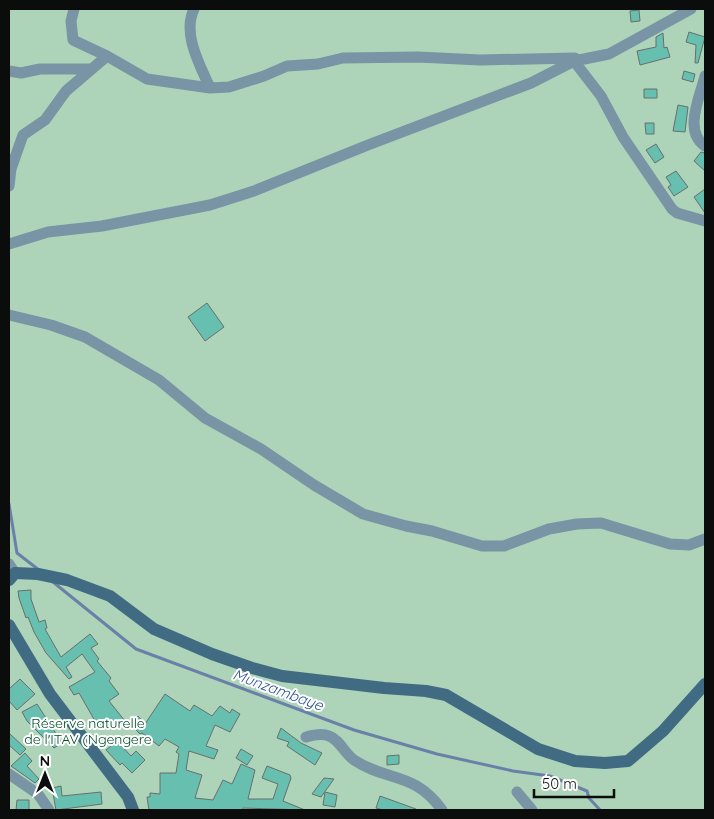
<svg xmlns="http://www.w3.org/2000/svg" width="714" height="819" viewBox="0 0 714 819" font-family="Quicksand,sans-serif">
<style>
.green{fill:#add4b8}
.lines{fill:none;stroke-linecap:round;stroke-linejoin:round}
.stream{stroke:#6a80a8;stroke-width:3}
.building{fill:#66bfaf;stroke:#6a6e6d}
.street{stroke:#7894a5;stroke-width:11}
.secondary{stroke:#416b83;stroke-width:12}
.labels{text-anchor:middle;stroke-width:4;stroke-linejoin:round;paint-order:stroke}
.park-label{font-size:14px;fill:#004d27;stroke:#fff}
.water-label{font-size:15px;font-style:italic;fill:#305498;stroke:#fff}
</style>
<rect width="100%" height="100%" fill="#e6ebec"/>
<path class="green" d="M9 9H705V810H9Z"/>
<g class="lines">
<path class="stream" d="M9 504 17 553 39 570
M53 582 136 649 354 730 437 754 513 771 550 776 587 791 589 798 600 810"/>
</g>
<path class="building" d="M639 10 640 21 631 22 630 11Z
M689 32 705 37 698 63H695L696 45 686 42Z
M663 33 664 48 667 47 670 57 640 65 637 51 656 47V37Z
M684 71 695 74 693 82 682 79Z
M644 89H657V98H644Z
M678 105 688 107 685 132 673 131Z
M645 123H654V134H646Z
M656 144 664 157 655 163 646 150Z
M701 152 705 153V171L694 161Z
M676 171 688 187 674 196 668 187 671 185 666 177Z
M705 189V213L694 197Z
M207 303 224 327 205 341 188 317Z
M31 590V599L39 622 45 620 47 628 45 629 61 657 90 634 98 644 91 648 99 659 97 661 111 678 109 681 119 694 109 701 125 721 119 726 113 720 99 728 79 693 74 695 69 687 95 672 82 654 66 667 72 677 69 679 46 653 34 632 28 617 26 618 19 598 18 591Z
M20 679 35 694 17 710 9 701V689Z
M165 694 190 711 194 705 212 716 220 706 230 713 232 709 240 714 230 732 215 725 206 746 218 750 214 759 189 751 186 770 202 775 195 798 213 800 223 780 232 784 241 764 255 770 248 799H273L278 784 262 778 267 766 290 775 291 778 283 801 305 810 243 808 242 810H149L147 797H150V793L160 794V773H176L179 754 176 752 179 747 165 739 159 746 142 733 140 734 130 724 138 716 145 724Z
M37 704 62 743 54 748 27 721 22 712Z
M281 728 301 743 322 753 315 765 287 746 289 742 277 738Z
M9 733 26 749 20 755 9 745Z
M117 741 131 756 136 751 145 760 132 773 122 763 120 765 106 750Z
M241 749 253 756 247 765 236 758Z
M25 753 32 761 27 766 39 779 35 783 11 766Z
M399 755V764L387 765V756Z
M324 778 334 779 321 797 312 794Z
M61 786 62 796 101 792 102 804 56 810 52 788Z
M325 792 337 795 335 807 323 805Z
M380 796 416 809V810H383L376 808Z
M17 800H29V810H16Z"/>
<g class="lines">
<path class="street" d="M74 9 71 21 73 40 107 56 147 79 210 88 229 87 264 76 287 66 318 64 343 58 418 57 480 60 575 58
M194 9C182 34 200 65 210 88
M574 61 601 96 623 137 672 209 677 213 705 221
M9 71 21 73 40 69H91
M705 76C700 97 683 131 705 146
M9 186 11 169 23 135 45 120 66 91 107 56
M9 244 48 232 102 226 210 205 254 191 368 145 531 83 574 61 609 54 691 9
M9 315 51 325 85 337 159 380 205 418 261 449 314 485 363 514 406 526 432 531 482 546H504L549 529 577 524 601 523 670 544 689 545 705 539
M9 564 15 573
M306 737C313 735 322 733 329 736 340 740 344 753 354 760 387 782 414 771 442 810
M9 774 38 794 49 810
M517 792 532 810"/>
<path class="secondary" d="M9 580 15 573 38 574 67 580 110 596 154 629 212 654 252 668 282 676 384 688 426 691 446 695 538 749 575 761 605 763 628 761 663 731 705 684
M9 625 50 694 128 797 133 810"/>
</g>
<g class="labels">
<g class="park-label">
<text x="88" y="728">Réserve naturelle<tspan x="88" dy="16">de l'ITAV (Ngengere</tspan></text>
</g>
<g class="water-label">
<text transform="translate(278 690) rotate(20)" y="5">Munzambaye</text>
</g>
</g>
<rect width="714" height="819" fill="none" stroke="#0b0d0d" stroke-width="20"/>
<g transform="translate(45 774)" stroke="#ffffff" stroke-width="4" paint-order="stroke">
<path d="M0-4L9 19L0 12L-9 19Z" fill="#0b0d0d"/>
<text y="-8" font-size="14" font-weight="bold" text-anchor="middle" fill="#0b0d0d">N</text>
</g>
<path d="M534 789v8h80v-8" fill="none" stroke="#0b0d0d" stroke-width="2.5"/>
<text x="542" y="789" font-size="15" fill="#0b0d0d" stroke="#ffffff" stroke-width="4" paint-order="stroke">50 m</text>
</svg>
